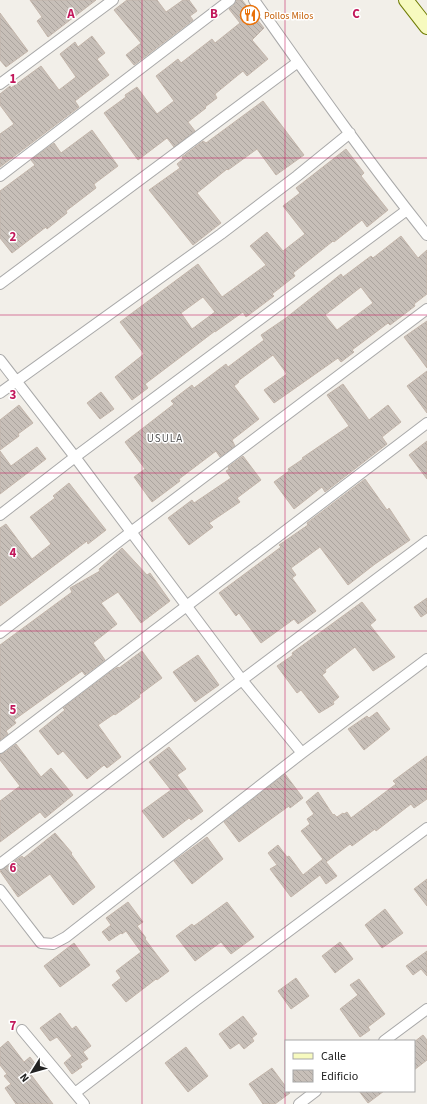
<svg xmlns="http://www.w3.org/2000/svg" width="427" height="1104" viewBox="0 0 427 1104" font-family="'Source Sans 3',sans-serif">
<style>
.building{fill:url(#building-back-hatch);stroke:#c4b6ab;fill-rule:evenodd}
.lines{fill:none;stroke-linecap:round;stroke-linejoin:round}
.street-casing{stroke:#a9a9a9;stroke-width:12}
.secondary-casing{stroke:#707d05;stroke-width:16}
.street{stroke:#fff;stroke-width:10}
.secondary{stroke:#f7fabf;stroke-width:14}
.grid{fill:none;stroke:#c2185b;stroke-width:1;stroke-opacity:0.55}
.labels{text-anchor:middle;stroke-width:3;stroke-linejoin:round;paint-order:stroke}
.food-label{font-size:10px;fill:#c56008;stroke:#fff;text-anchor:start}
.neighbourhood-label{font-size:11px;letter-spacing:1px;fill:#555;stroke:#fff}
.grid-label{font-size:13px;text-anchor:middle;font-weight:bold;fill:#c2185b;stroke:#fff;stroke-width:3;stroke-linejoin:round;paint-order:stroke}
</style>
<defs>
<pattern id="building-back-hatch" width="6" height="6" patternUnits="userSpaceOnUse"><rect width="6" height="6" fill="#c7bfb8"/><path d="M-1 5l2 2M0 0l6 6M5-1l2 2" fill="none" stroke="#aba49e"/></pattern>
</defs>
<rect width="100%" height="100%" fill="#f2efe9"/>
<path class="building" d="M30 0H96L48 37 37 21 42 17Z
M127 0H157L166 12 183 0H189L197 11 190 16 193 20 134 65 126 55 141 43 114 10Z
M236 0H242L264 28 252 40 268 59 247 76 243 71 215 94 217 98 205 107 206 108 188 122 195 131 174 147 167 138 138 160 104 113 126 97 125 95 137 87 157 114 174 101 156 76 178 59 181 63 212 39 215 43 240 23 229 9 234 5Z
M0 13 28 51 6 67 0 60Z
M92 36 105 53 97 59 109 75 75 101 79 107 0 167V134L14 124 0 105V94L10 86 11 88 41 66 59 90 76 77 60 54 75 42 78 47Z
M263 101 304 155 276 175 257 149 228 170 227 169 197 193 221 223 193 245 149 190 180 168 177 164 183 159 182 157 203 141 206 143Z
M92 130 118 166 94 184 96 188 66 211 67 213 47 229 46 227 12 253 0 238V191L35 165 31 160 54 143 61 153Z
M346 149 364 173 361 176 388 210 367 227 362 220 334 242 333 241 293 273 295 276 272 294 274 296 246 317 243 312 215 332V331L145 384 148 388 132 400 115 377 144 354 120 322 198 264 222 297 266 265 250 246 267 232 283 251 305 234 283 206 300 193 296 188ZM203 297 215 312 192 329 181 313Z
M401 236 418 258 427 250V294L414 304 415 306 390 325 388 323 352 350 354 352 341 362 338 358 274 403 264 390 287 374 273 355 238 381 239 382 234 386 259 419 232 440 235 446 220 457 216 451 179 479 180 481 152 502 134 477 145 469 125 442 174 404 171 401 192 385 194 388 226 364 228 367 264 340 261 335 286 318 341 274 343 277 371 256 373 258ZM361 287 373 303 337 330 325 315Z
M427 321V368L404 337Z
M427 371V413L407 386Z
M343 384 369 420 388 405 401 422 382 437 387 444 325 492 322 487 294 509 274 482 289 471 288 469 303 459 302 458 349 426 327 395Z
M101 392 114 409 100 419 87 403Z
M19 405 33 423 18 434 19 436 0 450V420Z
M427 441V479L409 455Z
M37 447 46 459 0 494V451L11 466Z
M243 456 261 480 237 498 240 502 209 523 213 527 189 545 168 518 192 500 194 503 231 478 226 471 229 469 228 467Z
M365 479 387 510 389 508 410 540 375 564 348 585 320 547 291 568 296 575 292 578 316 611 298 624 294 619 261 643 239 613 236 616 219 593 281 547 279 545 308 525 307 523Z
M69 483 106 530 88 544 87 541 0 606V528L6 524 32 559 51 544 30 517 55 498 53 496Z
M122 548 147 575 150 573 170 601 141 623 118 592 101 603 117 624 93 643 105 660 85 675 82 671 14 720 16 723 6 731 8 734 0 740V645L72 592 70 588 100 571 99 569Z
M427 598V613L421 617 414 607Z
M362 602 376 620 370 625 395 657 373 671 355 647 325 670 326 672 322 675 339 697 333 702 334 704 319 713 301 690 297 693 277 666 293 655 292 653Z
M142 651 162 678 139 695 140 697 115 715 114 714 98 725 121 757 107 768 104 765 87 779 63 751 58 755 39 731 65 710 63 708 113 670 118 667 119 668Z
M198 655 219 685 195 702 173 672Z
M377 712 390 729 364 750 348 729 367 716 369 718Z
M16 744 41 777 51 768 73 795 45 818 40 812 0 842V801L20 786 0 760V754L4 753Z
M169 747 186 769 177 775 203 811 191 820 189 818 163 838 142 811 171 790 149 762Z
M427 756V799L414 808 411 804 376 831 375 829 352 846 350 844 326 862 337 876 326 884 320 875 291 897 270 869 277 865 268 853 278 845 287 857 289 856 303 875 323 859 301 831 310 824 307 819 314 814 306 802 318 792 333 815 334 814 337 817 343 813 344 814 347 812 351 818 396 784 393 781Z
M285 774 303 798 290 808 289 806 239 842 224 822Z
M55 833 72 853 71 854 95 887 73 905 50 874 18 897 0 871 22 856 24 858Z
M207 837 223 859 192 884 174 861Z
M427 879V906L414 889Z
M128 902 143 922 137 926 146 938 145 939 169 971 157 980 156 979 126 1002 112 985 121 978 116 971 141 952 126 931 122 934 121 933 109 941 102 932 111 925 106 918Z
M227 902 254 937 231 954 221 942 195 961 176 936 192 924 194 926Z
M385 909 403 933 382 948 365 925Z
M340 942 353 959 335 973 322 956Z
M74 943 90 965 60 987 44 966Z
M427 951V976L421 969 413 975 406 966Z
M296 978 309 996 291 1009 278 991Z
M359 979 385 1014 368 1027 370 1030 360 1037 340 1009 358 995 350 985Z
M60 1013 72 1029 76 1026 91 1046 83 1052 88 1059 80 1064 82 1067 72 1074 64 1063 72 1056 57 1037 50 1041 40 1028Z
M243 1016 257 1034 252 1038 254 1041 244 1049 239 1043 230 1049 219 1034Z
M423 1035 427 1040V1060L414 1070V1042Z
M8 1041 24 1062 30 1057 37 1066 29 1072 53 1104H16L5 1088 11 1084 4 1076 7 1074 0 1065V1048Z
M186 1047 208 1076 188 1092 165 1063Z
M272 1068 286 1087V1091H288L290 1093 275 1104H263L249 1084Z
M359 1091H384L368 1103Z"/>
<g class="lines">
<defs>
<path id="street" d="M254 0C310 79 366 159 427 235
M0 84 113 0
M0 176 230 0
M0 284 298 62
M0 360 75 457 242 680 302 753
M0 393 221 234 297 176 350 133
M0 515 75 457 407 210
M0 633 131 532 427 309
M0 748 427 423
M0 864 242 680 427 541
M0 890 41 943 53 944 66 937 302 753 427 659
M22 1030 84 1104
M384 1041 427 1009
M75 1093 195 1001 427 828
M299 1104 316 1091"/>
<path id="secondary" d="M406 0 427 27"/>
</defs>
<use href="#street" class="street-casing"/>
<use href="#secondary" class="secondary-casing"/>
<use href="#street" class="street"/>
<use href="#secondary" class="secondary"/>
</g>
<path class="grid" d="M142 0V1104M285 0V1104M0 158H427M0 315H427M0 473H427M0 631H427M0 789H427M0 946H427"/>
<defs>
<symbol id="restaurant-ring" viewBox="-11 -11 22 22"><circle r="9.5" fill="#fff" stroke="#e8710a" stroke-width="1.5"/><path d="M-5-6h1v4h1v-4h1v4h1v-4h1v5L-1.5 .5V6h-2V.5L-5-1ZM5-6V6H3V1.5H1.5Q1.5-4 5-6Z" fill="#e8710a"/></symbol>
</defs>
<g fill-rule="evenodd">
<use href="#restaurant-ring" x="239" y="4" width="22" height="22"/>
</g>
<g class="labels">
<g class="food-label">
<text x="264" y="19">Pollos Milos</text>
</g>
<g class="neighbourhood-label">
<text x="165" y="442">USULA</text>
</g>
</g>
<g class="grid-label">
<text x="71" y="18">A</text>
<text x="214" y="18">B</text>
<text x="356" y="18">C</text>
<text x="13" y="83">1</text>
<text x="13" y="241">2</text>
<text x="13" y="399">3</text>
<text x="13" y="557">4</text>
<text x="13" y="714">5</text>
<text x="13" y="872">6</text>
<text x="13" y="1030">7</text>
</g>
<rect x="285" y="1040" width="130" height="52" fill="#ffffff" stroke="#a7a7a7"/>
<rect x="293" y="1053" width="20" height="6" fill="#f7fabf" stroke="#a7a7a7"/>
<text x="321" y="1060" font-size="12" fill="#222222">Calle</text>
<rect x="293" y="1070" width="20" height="12" fill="url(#building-back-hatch)" stroke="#a7a7a7"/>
<text x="321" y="1080" font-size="12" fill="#222222">Edificio</text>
<g transform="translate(32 1072) rotate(233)" stroke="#ffffff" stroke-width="3" paint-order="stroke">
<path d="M0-3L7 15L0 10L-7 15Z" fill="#222222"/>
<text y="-6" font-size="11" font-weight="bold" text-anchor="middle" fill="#222222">N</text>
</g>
</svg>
